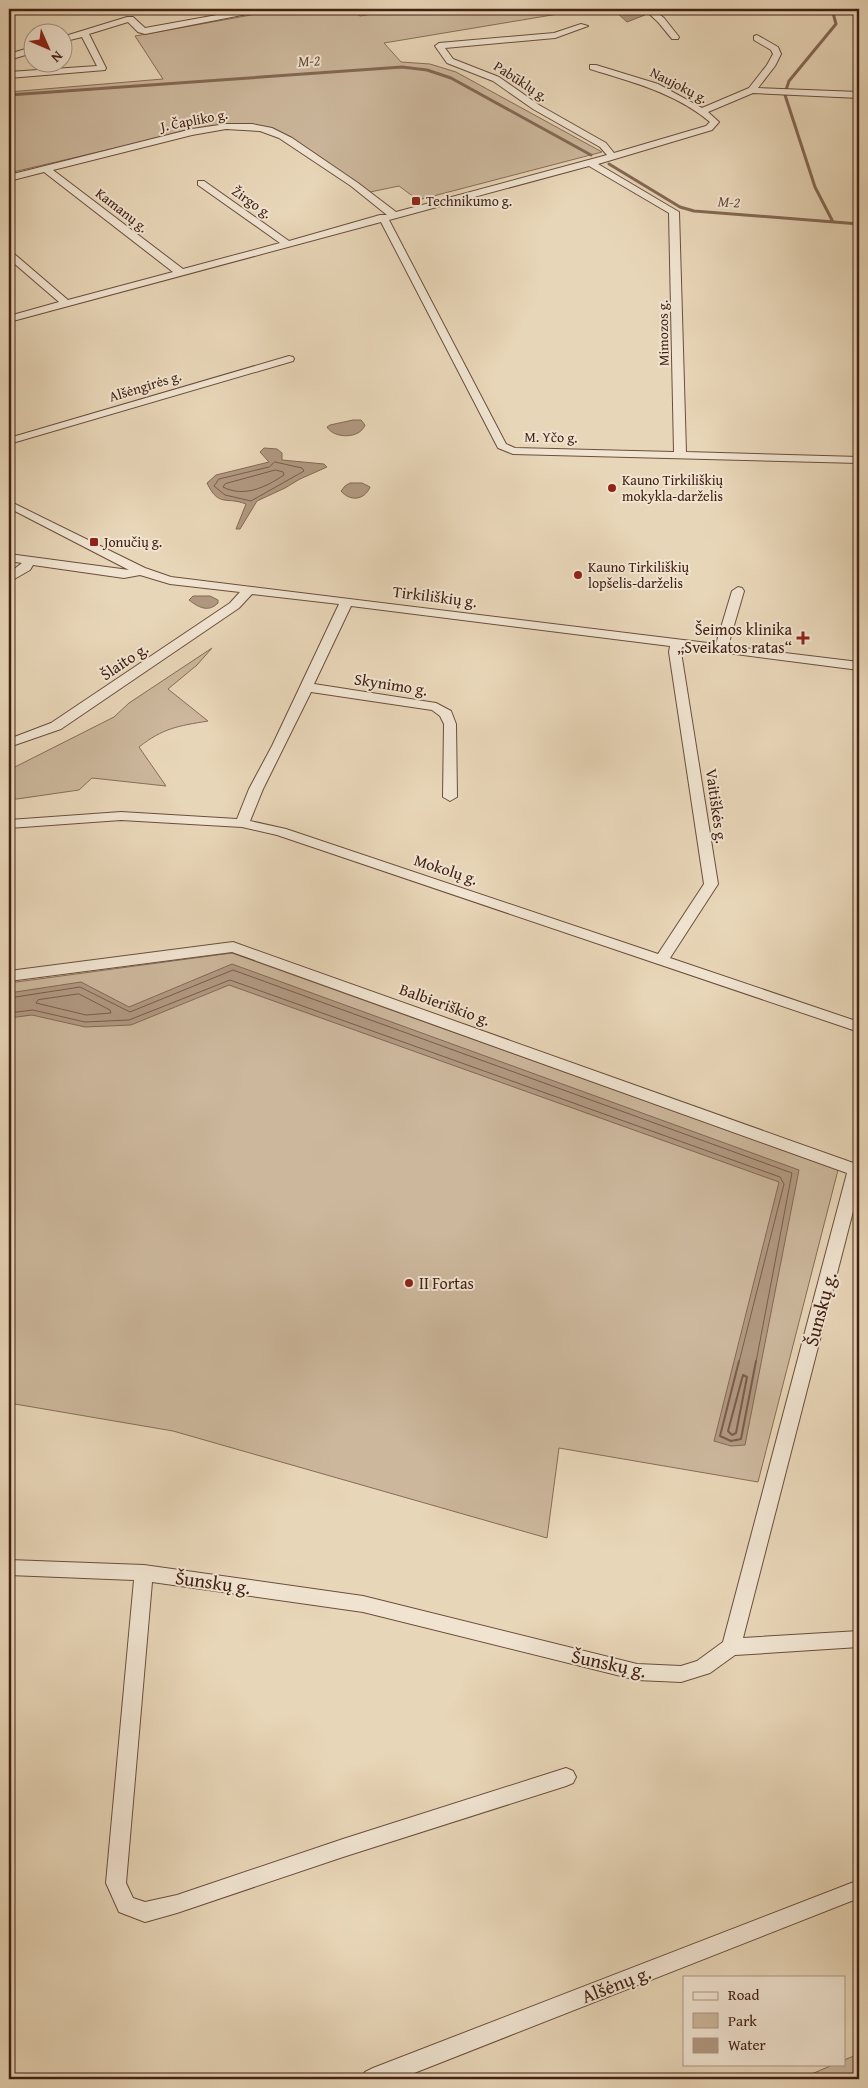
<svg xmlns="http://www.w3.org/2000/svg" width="868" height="2088" viewBox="0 0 868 2088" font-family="'Gentium Book Plus',serif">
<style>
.green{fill:#ccb79c;stroke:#886c58}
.water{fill:#b09880;stroke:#846854}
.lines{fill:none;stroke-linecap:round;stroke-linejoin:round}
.shore-far1{stroke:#7a5c4a;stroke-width:1}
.shore{stroke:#7a5c4a;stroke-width:2}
.stream{stroke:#846854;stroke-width:3}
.street-casing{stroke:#6c4e3c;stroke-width:2}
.street{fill:#f0e4d1;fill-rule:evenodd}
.poi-dot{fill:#8f2418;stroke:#f0e4d1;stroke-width:2}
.labels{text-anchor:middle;stroke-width:4;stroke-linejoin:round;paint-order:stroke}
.far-street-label{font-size:14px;fill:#432013;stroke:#f0e4d1}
.far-poi-label{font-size:14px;fill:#432013;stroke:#f0e4d1;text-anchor:start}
.far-water-label{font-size:15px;font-style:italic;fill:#644434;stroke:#f0e4d1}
.street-label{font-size:16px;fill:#432013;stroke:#f0e4d1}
.poi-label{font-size:16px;fill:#432013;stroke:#f0e4d1;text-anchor:end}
.near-street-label{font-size:19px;fill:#432013;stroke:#f0e4d1}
</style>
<rect width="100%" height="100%" fill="#e8d6b8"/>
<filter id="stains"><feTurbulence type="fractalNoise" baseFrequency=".004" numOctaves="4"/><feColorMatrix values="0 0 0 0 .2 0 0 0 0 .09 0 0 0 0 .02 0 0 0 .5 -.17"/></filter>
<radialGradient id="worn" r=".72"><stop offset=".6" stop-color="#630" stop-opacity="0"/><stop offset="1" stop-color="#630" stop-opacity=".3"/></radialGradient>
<path class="green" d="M284 9H350L360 16 402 9H588L384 43 401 62 430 64 456 72 602 152 418 200 399 186 370 192 284 134C233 112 176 134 124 146 86 155 47 164 9 173V92L163 79 135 36Z
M212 648 197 665 168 689 208 721C178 726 163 728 139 747L166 786 92 778 79 790 17 799 9 798V770L114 717 129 703Z
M232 953 838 1170 758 1482 559 1448 547 1538 173 1431 9 1403V983Z
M859 2054V2079H800L835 2064H844V2060Z"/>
<path class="water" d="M621 9H637L645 15 627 22 616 12Z
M353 420H361L365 425C360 439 334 439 327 427L330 425Z
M264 448 277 449 282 453V460L324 464 327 467 300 479 285 488 257 501 240 529H236L246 504C226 496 219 508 207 483L216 475 269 462 260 452Z
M350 483H362L370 487C365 500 350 502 341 491L345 486Z
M193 596H210L218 600V603C208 613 198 607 189 600Z
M232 964 799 1170 745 1445 731 1446 714 1441 779 1182 229 985 131 1025 85 1027 32 1015 9 1018V993L81 982 129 1007Z"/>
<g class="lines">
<path class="shore-far1" d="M275 462 302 468 304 471 251 501 225 495 214 486 219 479 269 467Z
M276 470 283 472 284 475C266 487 244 498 223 487L225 484Z
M79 994 110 1010 111 1013 86 1015 36 1003 38 1000Z
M9 998 80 987 130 1012 233 970 792 1173 756 1362
M9 1013 33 1010 85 1022 129 1020 230 980 780 1177 784 1184 739 1362"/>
<path class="shore" d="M739 1361 720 1436 731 1441 741 1439 756 1361
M743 1375 747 1377 736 1433 732 1435 728 1431Z"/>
<path class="stream" d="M786 90 789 81 836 24 832 9
M9 95 402 67 427 70 451 78 591 155
M785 95 815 187 833 222
M609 164 680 207 694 211 859 224"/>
<defs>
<path id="street" d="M18 9H30L9 16V11Z
M250 9H266L262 11 145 34 138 32 128 22 89 34 106 68 105 70 9 78V72L97 66 82 37 62 42V37L127 17H133L145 28Z
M644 9H653L664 18 679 37 678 39H672L658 22Z
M581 24 588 26 555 38 445 48 453 59 499 77 539 105 606 143 614 153 706 126 710 122C676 93 632 82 590 69V65H596L658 84 702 108 749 88 767 65 773 54 771 50 754 40V36L757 35 778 47 781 54 775 66 758 88 859 92V98L753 93 708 112 719 122 712 130 598 164 679 212 686 452 859 457V463L513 454 498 448 381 222 9 322V316L59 302 9 259V251L12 252 68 300 173 272 44 172 9 181V175L192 129 226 124H252L272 128 292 138 358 183 396 212 607 155 600 147 533 109 493 81 447 63 435 46 439 43 554 33ZM226 129 260 131 279 138 351 186 387 215H380L289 241 204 181H198V185L280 243 183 269 53 170 192 135ZM589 166 669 213 674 452 515 448 506 444 389 220Z
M32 47V53L9 60V54Z
M289 356 293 357 294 359 293 361 9 444V438Z
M9 501 145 568 171 577 716 644 732 591 738 587 742 588 744 591 728 646 859 662V670L682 647 681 652 718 884 670 958 859 1022V1032L277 835 242 827 121 820 9 828V820L121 812 237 819 249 789 272 746 339 604 252 594 239 608 61 729 9 747V739L51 723 230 603 240 592 170 584 140 575 124 578 33 565 30 570 9 582V573L22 563 9 561V554L129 570 9 508ZM351 606 670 646 669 652 704 884 658 954 286 829 250 821 263 789 311 692 432 710 440 716 444 724 443 797 450 801 457 797 456 724 451 711 436 703 314 684Z
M233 942 859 1165V1188L743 1638 859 1631V1647L735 1655 710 1673 681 1682 637 1680 363 1612 152 1582 126 1883 133 1898 145 1902 177 1895 343 1839 566 1768 573 1771 576 1777 573 1783 566 1786 343 1857 177 1913 145 1922 119 1912 106 1883 134 1580 9 1575V1560L144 1565 363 1596 637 1664 681 1666 697 1661 723 1642 847 1173 232 952 9 981V971Z
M859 1880V1898L399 2079H362L365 2072 373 2068Z"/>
</defs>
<use href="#street" class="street-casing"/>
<use href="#street" class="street"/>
</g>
<g class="poi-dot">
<rect x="411" y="196" width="10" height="10" rx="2.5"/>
<circle cx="612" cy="488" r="5"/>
<rect x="89" y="537" width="10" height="10" rx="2.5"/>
<circle cx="578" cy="575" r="5"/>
<path d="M800.5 630.5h5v5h5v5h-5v5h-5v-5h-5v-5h5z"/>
<circle cx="409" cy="1283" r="5"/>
</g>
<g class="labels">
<g class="far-street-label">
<text transform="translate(521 81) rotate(33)" y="5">Pabūklų g.</text>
<text transform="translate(679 85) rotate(27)" y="5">Naujokų g.</text>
<text transform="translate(194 120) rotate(-11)" y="5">J. Čapliko g.</text>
<text transform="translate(252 202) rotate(35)" y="5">Žirgo g.</text>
<text transform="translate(122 210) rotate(38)" y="5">Kamanų g.</text>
<text transform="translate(663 333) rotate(-91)" y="5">Mimozos g.</text>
<text transform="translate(145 386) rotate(-17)" y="5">Alšėngirės g.</text>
<text transform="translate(551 437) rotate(1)" y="5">M. Yčo g.</text>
</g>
<g class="far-poi-label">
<text x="426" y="206">Technikumo g.</text>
<text x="622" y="485">Kauno Tirkiliškių<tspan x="622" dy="16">mokykla-darželis</tspan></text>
<text x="104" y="547">Jonučių g.</text>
<text x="588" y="572">Kauno Tirkiliškių<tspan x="588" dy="16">lopšelis-darželis</tspan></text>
</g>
<g class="far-water-label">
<text transform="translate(309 61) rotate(-4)" y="5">M-2</text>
<text transform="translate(729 202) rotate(4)" y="5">M-2</text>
</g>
<g class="street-label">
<text transform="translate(435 596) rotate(7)" y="6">Tirkiliškių g.</text>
<text transform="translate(124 661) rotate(-34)" y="6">Šlaito g.</text>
<text transform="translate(391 684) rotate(9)" y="6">Skynimo g.</text>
<text transform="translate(717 806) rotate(82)" y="6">Vaitiškės g.</text>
<text transform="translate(446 869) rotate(18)" y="6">Mokolų g.</text>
<text transform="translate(445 1004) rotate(20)" y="6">Balbieriškio g.</text>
</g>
<g class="poi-label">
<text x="792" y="635">Šeimos klinika<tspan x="792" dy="18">„Sveikatos ratas“</tspan></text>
<text x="419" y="1289" text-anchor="start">II Fortas</text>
</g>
<g class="near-street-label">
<text transform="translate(820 1309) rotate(-75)" y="7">Šunskų g.</text>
<text transform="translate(213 1582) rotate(8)" y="7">Šunskų g.</text>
<text transform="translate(609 1663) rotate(12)" y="7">Šunskų g.</text>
<text transform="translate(616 1984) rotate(-21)" y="7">Alšėnų g.</text>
</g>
</g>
<rect width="868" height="2088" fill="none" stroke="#e8d6b8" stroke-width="30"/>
<rect x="10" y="10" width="848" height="2068" fill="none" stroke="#432013" stroke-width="2.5"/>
<rect x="15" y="15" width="838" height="2058" fill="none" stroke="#432013"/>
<rect x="683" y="1976" width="162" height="90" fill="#f0e4d1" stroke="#ab9685"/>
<rect x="693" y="1992" width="25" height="8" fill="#f0e4d1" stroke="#ab9685"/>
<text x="728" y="2000" font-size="15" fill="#432013">Road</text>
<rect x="693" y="2013" width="25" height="15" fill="#ccb79c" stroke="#ab9685"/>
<text x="728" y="2026" font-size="15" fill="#432013">Park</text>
<rect x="693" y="2038" width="25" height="15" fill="#b09880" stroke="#ab9685"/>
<text x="728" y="2050" font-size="15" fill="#432013">Water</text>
<g transform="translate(48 48) rotate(135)"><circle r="24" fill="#f0e4d1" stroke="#ab9685"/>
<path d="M0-4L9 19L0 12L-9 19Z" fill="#8f2418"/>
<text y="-8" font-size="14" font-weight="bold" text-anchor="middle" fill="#432013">N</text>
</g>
<rect width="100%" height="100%" filter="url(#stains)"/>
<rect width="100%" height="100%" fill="url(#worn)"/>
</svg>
